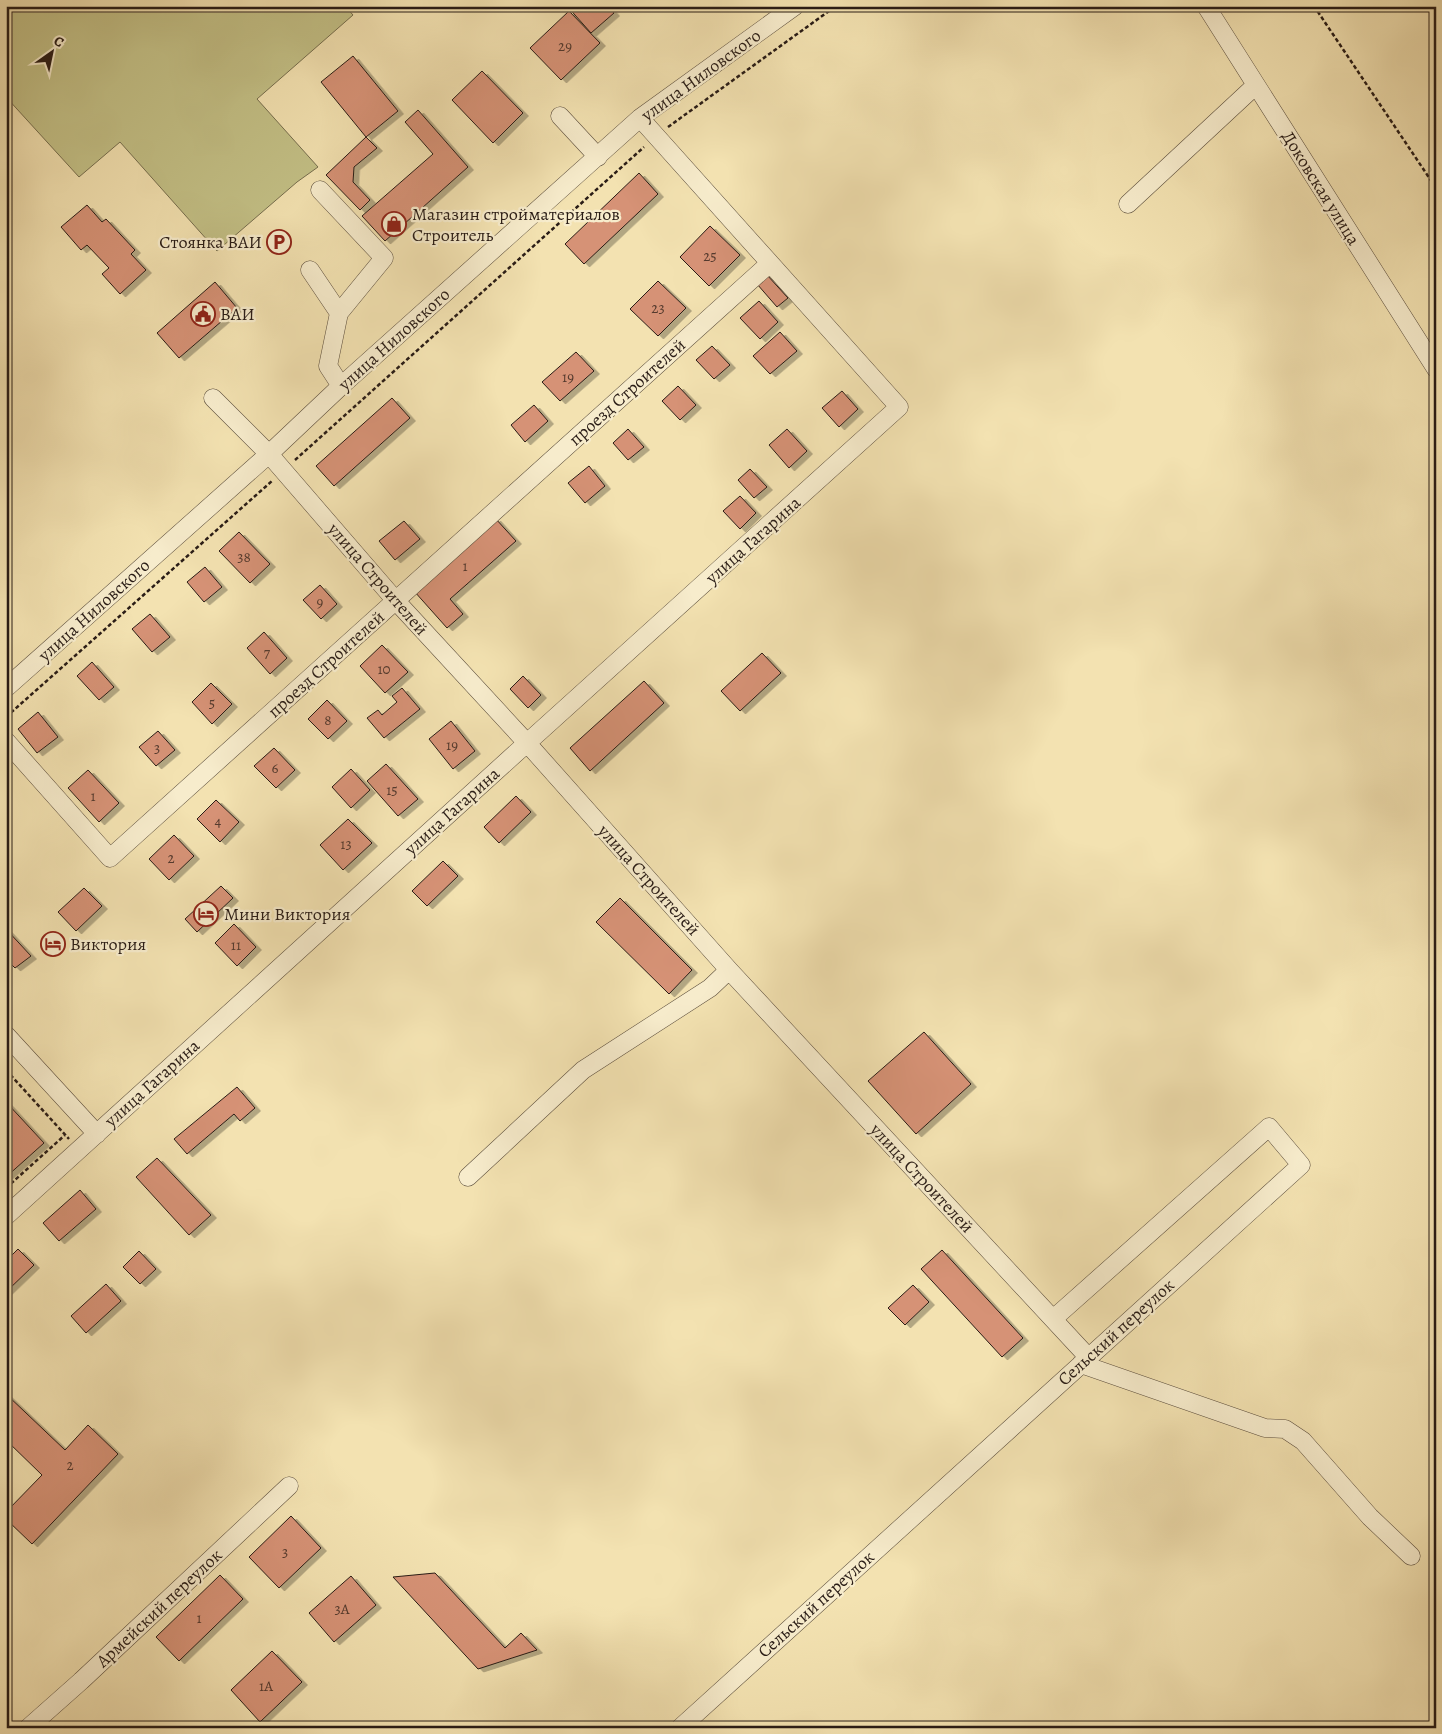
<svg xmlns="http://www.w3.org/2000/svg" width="1442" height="1734" viewBox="0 0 1442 1734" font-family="Alegreya,serif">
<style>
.green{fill:#c3c086;stroke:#766e4e}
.building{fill:#d69276;stroke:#291c16;filter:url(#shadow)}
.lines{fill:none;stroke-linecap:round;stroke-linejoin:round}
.minor-casing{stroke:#5c4e3d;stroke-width:19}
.path{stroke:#291c16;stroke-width:2.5;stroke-dasharray:4 2.5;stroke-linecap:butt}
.minor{stroke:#f7eccc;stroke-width:18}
.labels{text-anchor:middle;stroke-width:4.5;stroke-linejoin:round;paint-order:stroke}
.number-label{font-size:15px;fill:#543a2e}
.street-label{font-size:18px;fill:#291c16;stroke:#f7eccc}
.poi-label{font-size:18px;fill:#291c16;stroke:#f7eccc;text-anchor:start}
</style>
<defs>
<filter id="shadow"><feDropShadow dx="5.5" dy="3" stdDeviation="0" flood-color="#0004"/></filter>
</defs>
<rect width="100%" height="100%" fill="#f3e2b1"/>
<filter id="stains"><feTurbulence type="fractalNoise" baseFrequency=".004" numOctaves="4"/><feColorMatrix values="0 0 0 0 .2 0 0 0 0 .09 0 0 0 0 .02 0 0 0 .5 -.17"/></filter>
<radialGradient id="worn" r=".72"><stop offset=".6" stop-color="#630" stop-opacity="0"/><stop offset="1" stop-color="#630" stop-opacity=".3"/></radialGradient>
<path class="green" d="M6 6H345L353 15 257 99 318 167 297 182 217 251 120 142 79 177 6 97Z"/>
<path class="building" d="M567 6H608L614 13 591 33Z
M569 11 600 43 561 80 530 48Z
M353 56 398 111 366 137 321 82Z
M482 71 523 113 493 143 452 100Z
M418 110 468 167 385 241 362 216 433 154 405 122Z
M366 137 377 148 354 167 353 182 370 200 360 210 326 175Z
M639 173 658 194 584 264 565 244Z
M87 205 102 222 106 219 135 250 131 254 146 270 120 294 102 274 109 268 87 245 81 250 61 227Z
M710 226 740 255 709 286 680 257Z
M767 275 788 298 777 307 757 284Z
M658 281 686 308 658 336 630 309Z
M215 282 237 308 179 358 157 333Z
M759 301 778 322 760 339 740 318Z
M780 332 797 351 770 374 753 356Z
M712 346 730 365 714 379 696 360Z
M576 352 594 371 560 401 542 382Z
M678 386 696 405 680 420 662 401Z
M842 391 858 409 839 427 822 408Z
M392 398 410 418 334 486 316 466Z
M534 405 548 421 525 442 511 425Z
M628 429 644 447 628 460 613 443Z
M787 429 807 451 789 468 769 445Z
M589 466 605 486 585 503 568 483Z
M750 469 767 487 754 498 738 480Z
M740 496 756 513 740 529 723 511Z
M495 518 516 541 450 599 463 614 447 628 414 591Z
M404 521 420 539 395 560 379 541Z
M239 532 270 564 250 583 219 551Z
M205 567 222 587 204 602 187 582Z
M320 585 337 604 321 619 303 600Z
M150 614 170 637 152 652 132 629Z
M264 632 287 658 270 674 247 648Z
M382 645 408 672 385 693 360 666Z
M762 653 781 673 740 711 721 691Z
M92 662 114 687 99 700 77 676Z
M523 676 541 695 528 708 510 689Z
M644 681 664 703 590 771 570 748Z
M211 683 232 704 212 724 192 702Z
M402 688 420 709 384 738 367 718 378 710 382 715 397 702 392 696Z
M327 700 347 721 328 739 308 719Z
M38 712 58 737 37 753 18 729Z
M451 721 475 751 453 769 429 739Z
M158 731 175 750 156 766 139 747Z
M274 748 295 770 276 788 254 766Z
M386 764 418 799 398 816 367 781Z
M351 769 370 790 351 808 332 787Z
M88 770 119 803 99 822 68 788Z
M516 796 531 812 499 843 484 827Z
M216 800 239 822 220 842 197 819Z
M348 819 372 843 343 870 320 845Z
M174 835 194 856 169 880 149 859Z
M443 861 458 876 427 906 412 891Z
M221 886 233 898 197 932 185 919Z
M84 888 102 906 76 931 58 912Z
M620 898 692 970 669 994 596 922Z
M234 924 256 947 237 966 215 943Z
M6 929 31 956 15 968 6 959Z
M924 1032 971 1084 916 1134 868 1081Z
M237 1087 255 1108 240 1121 234 1114 187 1154 174 1139Z
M6 1102 44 1143 6 1177Z
M157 1158 211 1215 189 1235 136 1177Z
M80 1190 96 1209 59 1241 43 1223Z
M18 1249 34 1265 6 1292V1261Z
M942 1250 1023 1338 1002 1357 921 1269Z
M139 1251 156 1269 140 1284 123 1267Z
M106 1284 121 1301 86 1333 71 1316Z
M913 1285 929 1302 905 1325 888 1308Z
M6 1394 65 1450 88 1425 118 1454 32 1544 6 1519V1512L42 1475 6 1440Z
M291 1516 321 1548 279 1588 249 1557Z
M435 1573 505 1648 521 1633 537 1650 478 1669 393 1577Z
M220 1575 243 1599 179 1661 156 1637Z
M351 1576 376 1605 334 1642 309 1613Z
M272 1651 302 1682 260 1722 231 1690Z"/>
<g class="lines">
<defs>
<path id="minor" d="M1206 6 1436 369
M560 116 598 157
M320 190 384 258 339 313 328 366 341 386
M1128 204 1256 85
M310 270 339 313
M213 398 269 454 396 601 527 743 729 970 1089 1358
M6 688 269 454 341 386 640 118 795 6
M6 741 110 858 769 264
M6 1035 97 1134
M468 1177 583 1070 710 988 729 970
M6 1216 527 743 899 407 640 118
M1081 1364 1265 1428 1285 1429 1303 1441 1370 1517 1411 1556
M28 1728 81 1681 289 1486
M680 1728 1301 1165 1269 1127 1053 1319"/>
</defs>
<use href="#minor" class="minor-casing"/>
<path class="path" d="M1314 6 1436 188
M668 127 836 6
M295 460 644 147
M6 717 272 481
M6 1070 69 1139
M6 1188 65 1135"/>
<use href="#minor" class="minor"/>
</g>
<defs>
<symbol id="shop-ring" viewBox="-11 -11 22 22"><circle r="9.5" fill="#f7eccc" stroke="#8f2418" stroke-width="1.5"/><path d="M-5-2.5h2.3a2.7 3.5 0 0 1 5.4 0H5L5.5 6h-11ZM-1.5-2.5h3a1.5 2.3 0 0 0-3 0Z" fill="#8f2418"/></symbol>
<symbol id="parking-ring" viewBox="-11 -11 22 22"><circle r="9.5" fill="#f7eccc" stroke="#8f2418" stroke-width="1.5"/><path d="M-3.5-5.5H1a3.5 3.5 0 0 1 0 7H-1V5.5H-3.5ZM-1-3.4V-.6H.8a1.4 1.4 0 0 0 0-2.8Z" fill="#8f2418"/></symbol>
<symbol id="civic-ring" viewBox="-11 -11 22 22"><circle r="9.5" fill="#f7eccc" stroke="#8f2418" stroke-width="1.5"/><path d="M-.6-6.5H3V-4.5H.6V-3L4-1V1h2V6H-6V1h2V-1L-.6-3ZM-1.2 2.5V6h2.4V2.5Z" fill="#8f2418"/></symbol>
<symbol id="hotel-ring" viewBox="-11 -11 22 22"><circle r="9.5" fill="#f7eccc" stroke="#8f2418" stroke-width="1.5"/><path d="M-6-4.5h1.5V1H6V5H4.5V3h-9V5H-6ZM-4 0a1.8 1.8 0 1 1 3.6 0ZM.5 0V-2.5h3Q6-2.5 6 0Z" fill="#8f2418"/></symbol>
</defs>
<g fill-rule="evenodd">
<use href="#shop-ring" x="380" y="210" width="28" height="28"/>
<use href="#parking-ring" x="265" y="228" width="28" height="28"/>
<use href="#civic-ring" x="189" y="300" width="28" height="28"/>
<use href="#hotel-ring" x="192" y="900" width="28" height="28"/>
<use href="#hotel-ring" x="39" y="930" width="28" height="28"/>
</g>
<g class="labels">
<g class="number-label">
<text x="565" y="51">29</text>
<text x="710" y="261">25</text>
<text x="658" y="313">23</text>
<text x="568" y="382">19</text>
<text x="244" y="562">38</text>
<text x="465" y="571">1</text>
<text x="320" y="607">9</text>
<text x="267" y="658">7</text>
<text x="384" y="674">10</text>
<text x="212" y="708">5</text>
<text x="328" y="725">8</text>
<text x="452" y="750">19</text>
<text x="157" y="753">3</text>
<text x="275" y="773">6</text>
<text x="392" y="795">15</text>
<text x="93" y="801">1</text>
<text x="218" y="826">4</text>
<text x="346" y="849">13</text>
<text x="171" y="863">2</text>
<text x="236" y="950">11</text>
<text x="70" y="1470">2</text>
<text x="285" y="1557">3</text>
<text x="342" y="1614">3А</text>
<text x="199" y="1623">1</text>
<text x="266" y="1691">1А</text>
</g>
<g class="street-label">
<text transform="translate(701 75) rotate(-36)" y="6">улица Ниловского</text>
<text transform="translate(1321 188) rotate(58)" y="6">Доковская улица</text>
<text transform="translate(394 339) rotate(-42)" y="6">улица Ниловского</text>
<text transform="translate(627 392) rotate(-42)" y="6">проезд Строителей</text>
<text transform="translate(753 540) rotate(-42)" y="6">улица Гагарина</text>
<text transform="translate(378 579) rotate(49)" y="6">улица Строителей</text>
<text transform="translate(94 610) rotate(-42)" y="6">улица Ниловского</text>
<text transform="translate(326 664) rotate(-42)" y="6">проезд Строителей</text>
<text transform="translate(452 811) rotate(-42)" y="6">улица Гагарина</text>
<text transform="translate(649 880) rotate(48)" y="6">улица Строителей</text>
<text transform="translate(152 1083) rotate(-42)" y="6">улица Гагарина</text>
<text transform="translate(922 1178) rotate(47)" y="6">улица Строителей</text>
<text transform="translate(1116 1332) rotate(-42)" y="6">Сельский переулок</text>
<text transform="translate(816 1604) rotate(-42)" y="6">Сельский переулок</text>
<text transform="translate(159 1608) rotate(-43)" y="6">Армейский переулок</text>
</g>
<g class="poi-label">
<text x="412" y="220">Магазин стройматериалов<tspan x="412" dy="21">Строитель</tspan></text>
<text x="262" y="248" text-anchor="end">Стоянка ВАИ</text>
<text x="220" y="320">ВАИ</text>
<text x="224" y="920">Мини Виктория</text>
<text x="70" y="950">Виктория</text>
</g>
</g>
<rect width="1442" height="1734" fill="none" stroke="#f3e2b1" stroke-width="25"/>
<rect x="8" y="8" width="1427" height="1719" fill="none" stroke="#291c16" stroke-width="2.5"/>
<rect x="12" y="12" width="1417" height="1709" fill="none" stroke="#291c16"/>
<g transform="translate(52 52) rotate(33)" stroke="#f7eccc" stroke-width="4" paint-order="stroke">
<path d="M0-4L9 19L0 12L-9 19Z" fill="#291c16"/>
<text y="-8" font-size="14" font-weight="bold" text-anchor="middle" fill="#291c16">С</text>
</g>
<rect width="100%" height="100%" filter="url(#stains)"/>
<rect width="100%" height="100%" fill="url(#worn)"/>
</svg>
